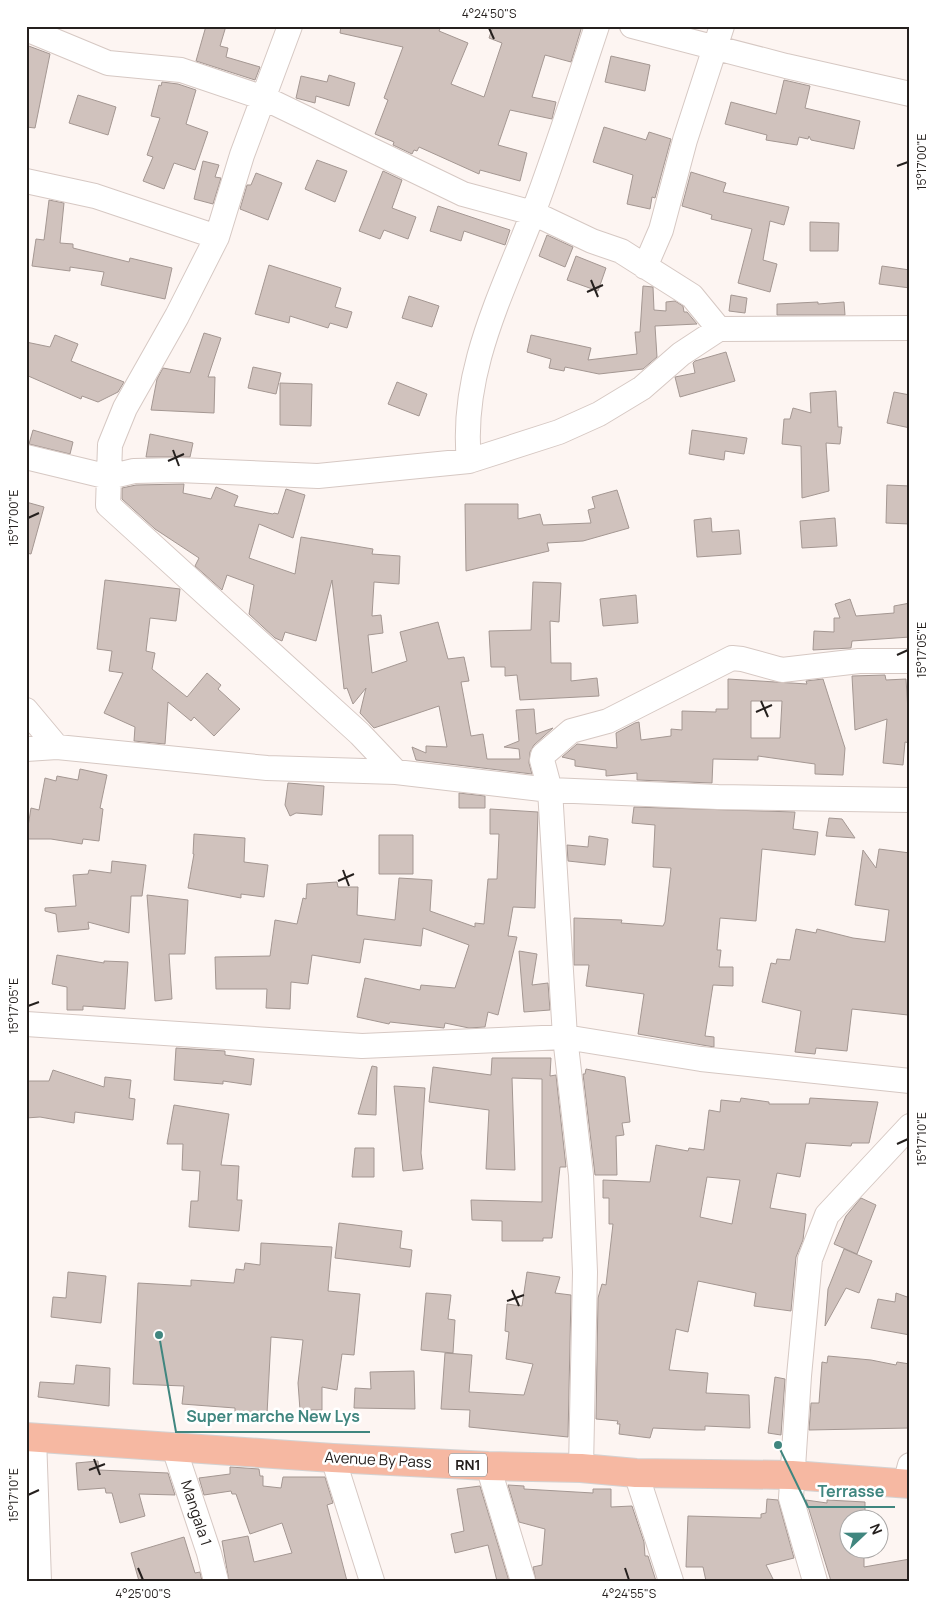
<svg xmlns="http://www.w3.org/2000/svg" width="936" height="1607" viewBox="0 0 936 1607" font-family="Manrope,sans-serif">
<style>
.building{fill:#d0c2bd;stroke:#a49792;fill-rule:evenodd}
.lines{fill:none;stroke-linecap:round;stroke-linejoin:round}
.minor-casing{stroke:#d6c8c3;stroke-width:26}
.trunk-casing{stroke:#d3d2d2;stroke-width:30}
.minor{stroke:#fff;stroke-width:24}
.trunk{stroke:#f6b8a2;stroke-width:28}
.ticks{fill:none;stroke:#25201e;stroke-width:2}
.labels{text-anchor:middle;stroke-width:5;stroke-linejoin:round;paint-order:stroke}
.shield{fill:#fff;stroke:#666362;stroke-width:1}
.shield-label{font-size:14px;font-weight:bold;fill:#25201e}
.street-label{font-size:15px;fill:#25201e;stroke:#fff}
.leader{fill:none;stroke:#40867f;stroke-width:2}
.callout-dot{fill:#40867f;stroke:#fff;stroke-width:2}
.callout-label{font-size:16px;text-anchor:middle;font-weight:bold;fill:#40867f;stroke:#fff;stroke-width:5;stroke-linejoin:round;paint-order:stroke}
.neatline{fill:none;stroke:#25201e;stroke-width:2}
.ticks-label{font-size:12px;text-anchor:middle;fill:#25201e}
</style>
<rect width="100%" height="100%" fill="#fdf5f2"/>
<path class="building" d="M206 26H226L220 46 228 48 226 57 260 67 255 80 196 61Z
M341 26H441L439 31 468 43 451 84 484 97 502 43 489 38 493 26H582L571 62 545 55 532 97 556 102 552 119 510 110 498 145 527 153 520 181 480 170 479 174 419 147 417 151 414 150 412 154 393 145 394 142 375 134 388 100 384 98 403 47 340 33Z
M26 45 50 54 35 128 26 127Z
M611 56 650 65 645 91 605 82Z
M329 75 355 83 349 106 316 96 315 103 296 98 301 76 327 82Z
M784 80 810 86 805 108 860 121 854 149 811 140 809 136 808 139 799 137 797 145 766 140 767 135 725 124 731 102 776 114Z
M162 82 178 84 196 90 186 124 208 132 195 170 174 163 164 189 143 181 153 157 147 155 160 118 151 116 159 85 161 86Z
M78 95 116 107 108 135 69 123Z
M604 127 646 140 649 132 671 139 655 198 652 197 650 209 627 204 633 175 593 162Z
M317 160 347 171 335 202 305 189Z
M203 161 219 165 215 177 221 178 213 204 194 199Z
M383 171 402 180 392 208 416 217 408 239 384 230 380 239 359 231Z
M691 172 726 183 723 192 789 207 784 225 770 221 763 260 777 264 770 292 738 283 752 229 711 219 712 215 682 206Z
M256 173 282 183 268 220 240 209 247 185H251Z
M49 200 64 203 60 243 73 244V248L129 262 130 258 172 268 165 299 101 285 104 272 70 267V271L32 266 36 239 44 240Z
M438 206 510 230 505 245 464 231 461 241 430 231Z
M810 222 839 223 838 251H810Z
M547 235 573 247 565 267 539 256Z
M576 256 606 268 598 291 567 280Z
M269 265 341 288 335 307 352 312 347 328 330 323 328 328 290 316 289 323 255 314Z
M882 266 910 270V288L879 284Z
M643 286 653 287 654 310 666 311V302L675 301 683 306 684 312H687L697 324 655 326 657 357 643 369 599 374 565 367 564 371 549 368 551 359 527 352 531 335 591 348 588 360 637 354 635 332H640Z
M731 295 747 298 745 313 729 311Z
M409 296 439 306 432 327 402 318Z
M818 302V304L844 302 845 315H777V304Z
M204 333 221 338 208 377H215L214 413 151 410 157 379 163 368 190 373Z
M55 335 78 344 71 361 124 382 118 392 98 402 82 396 81 399 26 375V342L50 347Z
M726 352 735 381 680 397 675 377 695 373 693 363 695 361Z
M253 367 281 373 276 394 248 388Z
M397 382 427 394 419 416 388 404Z
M280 383 312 384 311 426 280 425Z
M836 391 838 427H842L840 444 826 443 829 491 802 498 801 446 782 444 784 419H790L793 408 811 413 810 393Z
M894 392 910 395V428L887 423Z
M33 430 73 442 70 454 29 444Z
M692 430 747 438 744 454 725 451 724 460 689 454Z
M150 434 193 443 190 457H146Z
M184 484 183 493 211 499 216 487 238 496 234 506 273 514 274 513 278 514 286 489 305 495 293 538 259 524 249 558 295 574 301 537 373 549 372 554 400 556 399 584 374 582 372 616 381 615 383 633 368 635 372 673 407 661 400 632 438 622 448 659 464 657 469 681 461 682 471 736 483 734 487 759H520L519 749 504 747 519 741 516 710 534 709 536 734 553 728 534 745 530 752 529 763 532 774 416 760 412 747 426 753V746L447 747 439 706 374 728 360 713 366 688 353 704 347 688 344 689 332 580 316 641 285 632 282 641 275 638 249 614 254 585 227 575 222 590 195 566 199 558 155 529 122 499V488L136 485Z
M887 485 910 486V524L886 523Z
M617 490 629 528 583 541 547 543 549 551 466 571 465 504H518V519L540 514 543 525 591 523 588 510 595 508 592 497Z
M26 502 44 507 31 554 26 553Z
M711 518 712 532 739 530 741 554 697 557 694 520Z
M835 518 837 546 802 548 800 521Z
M105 580 180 589 176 621 150 618 146 651 155 653 152 669 187 697 207 673 221 685 218 689 240 709 214 736 194 717 191 721 168 702 165 744 134 741 135 727 104 713 123 673 109 671 112 651 97 649Z
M533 582 561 583 559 622 550 621 551 663H571V681L597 678 599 696 520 700 517 675 505 676V667H491L489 631 531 630Z
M636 595 638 623 603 626 600 599Z
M850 599 856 616 894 613V606L910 603V637L852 641 851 648 813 650 814 631 834 632V618H840L835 604Z
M885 675 886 680 906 679 910 743 905 742 903 765 883 763 887 719 855 730 852 676Z
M728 679 807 684 806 681 823 679 845 748 843 775 815 774V764L758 756V760L713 759 712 783 637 780V773L606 776V770L575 766V760L562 757 577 744 617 748 616 733 635 723 639 722 641 740 671 736V729L682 730V711L716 712V709H728ZM751 701H782L780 738H751Z
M80 769 107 775 100 808 103 809 99 841 83 839 82 844 51 839H26L31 808 39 810 45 778 56 781 57 776 78 780Z
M288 783 324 786 322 815 296 813 290 816 285 805Z
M459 793 485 796V808H459Z
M634 807 795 812 793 829 818 832 815 855 762 849 756 921 720 918 717 950H721L719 967H733V986L713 985 705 1036 714 1037V1047L638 1034 644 994 586 986 589 965H574V918L622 920 621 923 663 926 665 922 671 868 653 867 655 825 632 823Z
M490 809 538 812 535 908 513 907 508 936 517 937 498 1015 488 1012 485 1027 469 1028 445 1023 444 1028 390 1022 389 1024 357 1017 365 978 420 990 421 985 455 988 469 945 423 928 421 946 364 939 360 963 312 955 308 984 291 982 290 1009 266 1008 267 989H216L215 957 270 956 275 920 297 924 303 898 306 899 307 884 337 882 338 887H358L357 915 395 920 399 878 432 880 430 911 475 927V923L484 924 488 879H497L499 834H490Z
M829 818 842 819 855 838 826 836Z
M194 834 245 838 244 862 268 865 264 897 241 894V898L188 888 194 854H193Z
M379 835H413V874H379Z
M589 836 608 839 605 865 568 861 567 845 588 847Z
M879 849 910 853V1001L908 1015 852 1009 847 1051 816 1048 815 1054 795 1052 801 1011 762 1002 771 963 776 964 777 959 790 960 796 929 816 933 817 929 853 938 885 942 889 910 855 905 863 850 876 868Z
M112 861 146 865 142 896H131L129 933 88 922 89 929 58 932 56 914 45 911V908L76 906 73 875 88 874 89 870 111 873Z
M147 895 188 900 185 954H169L172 999 155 1001Z
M519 951 537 954 532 985 548 983 550 1010 524 1012Z
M57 955 104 963V961L128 962 125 1009 83 1006V1010H67V987L52 984Z
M176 1048 225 1051V1055L254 1059 251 1085 223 1081V1084L174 1080Z
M492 1058H551L550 1076 556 1075 566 1167H560L552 1238H543V1241H502V1221L472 1220 471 1200 542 1202V1079L512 1078 515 1170 486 1169 489 1110 429 1102 433 1067 491 1075Z
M372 1066 377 1067 376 1115 358 1114Z
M586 1069 625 1077 630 1122 622 1123 624 1135 616 1136 617 1175H595L583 1074H585Z
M53 1070 104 1087 105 1077 131 1080 129 1098 135 1099 133 1120 75 1112 74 1123 40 1117 26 1118V1081H49Z
M394 1086 425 1088 421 1153 423 1169 403 1171Z
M741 1098 769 1102V1104H809L810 1098 878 1102 869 1143H852L851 1146 806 1143 800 1177 777 1173 770 1208 806 1214 803 1240 796 1257 791 1311 754 1306 756 1293 698 1281 688 1332 676 1329 669 1370 708 1373 706 1393 749 1395 750 1428 705 1426V1430H696L653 1428 650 1438 619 1434 620 1424H617L618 1421 596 1419 598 1298 602 1284 606 1285 613 1224H609V1198H603V1180L650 1182 656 1145 688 1151 689 1148 704 1150 709 1110 720 1112 721 1100 740 1102ZM707 1177 740 1180 732 1224 700 1217Z
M174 1105 229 1114 221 1165 239 1166 237 1200H242L239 1231 189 1227 191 1201H198L200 1171 182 1170 183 1144H167Z
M355 1148H374V1177H352Z
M861 1198 876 1205 857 1254 834 1244 846 1216Z
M339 1223 402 1231 400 1248 412 1250 410 1267 335 1258Z
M261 1243 332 1247 328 1291 360 1294 354 1355 342 1354 337 1390 322 1387V1410H300L298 1383 303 1340 271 1337 267 1414 235 1412V1408L182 1404 184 1386 133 1384 138 1283 191 1286V1280L234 1283 236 1269 244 1270 245 1263 260 1265Z
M844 1249 872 1261 859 1293 846 1288 825 1326 828 1289Z
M68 1272 106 1276 101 1323 51 1317 53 1297 66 1298Z
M527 1272 560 1277 555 1293 571 1295 568 1437 469 1427 470 1410 441 1409 445 1353 472 1355 469 1392 524 1395 533 1364 506 1359 509 1332 505 1331 507 1304 522 1306Z
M426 1293 451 1295 448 1319 455 1320 453 1353 421 1350Z
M896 1293 910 1298V1335L871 1328 878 1299 895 1302Z
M828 1356 871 1360 896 1365 897 1362 910 1364V1428L809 1430 811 1403H819L822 1362 827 1363Z
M76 1365 110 1368 109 1406 38 1397 40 1382 74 1384Z
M414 1371 415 1409 354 1408 355 1388 371 1389 370 1372Z
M775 1377 785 1379 781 1435 768 1433Z
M98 1461 99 1470 168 1473 175 1495 139 1494 145 1516 120 1523 112 1493H106L105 1488 78 1490 76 1463Z
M230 1467 259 1469 260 1476H263V1486L281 1488 283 1477H325L333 1503 327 1505 347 1581H229L222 1541 248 1536 254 1562 292 1553 282 1523 250 1534 236 1494H232L231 1491 204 1495 199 1478 230 1474Z
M508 1485 524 1486V1489L593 1493V1489H611V1507L632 1506 644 1542 645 1556H648L656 1581H536L533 1567 542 1565 545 1529 519 1522Z
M480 1486 509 1581H497L488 1545 455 1553 451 1534 464 1531 457 1489Z
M767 1499 778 1500 794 1558 766 1565 774 1581H706L703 1567H686L688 1516 761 1518V1514L766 1513Z
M806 1500 827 1503V1500L865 1502V1520H848V1550H864V1567L910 1559V1581H831Z
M184 1537 195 1573 200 1572 202 1581H139L131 1553Z"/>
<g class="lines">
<defs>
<path id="minor" d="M290 26 242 155 217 237 177 316 125 408 110 445 108 505 360 734 396 772
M632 26 786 66 910 94
M26 29 108 63 181 70 264 98 463 194 533 213 592 241 621 251 692 296 719 329
M26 181 95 196 217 237
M645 267 661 230 685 140 722 26
M26 457 109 477 134 471 178 470 318 476 469 461 559 432 599 414 642 388 681 354 719 329 910 328
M469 461C460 372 502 294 533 213 556 152 576 89 597 26
M26 710 57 747
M26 749 57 747 267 768 396 772 550 790 718 797 910 800
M26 1024 362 1046 565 1037 701 1059 910 1081
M34 1437 39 1581
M173 1445 209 1553 216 1581
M333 1458 372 1581
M488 1466 523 1581
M581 1468 585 1272 581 1175 565 1037 550 790 542 760 543 755 571 731 608 721 732 658 742 659 782 670 859 661H910
M636 1473 671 1581
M905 1484 910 1465
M815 1581 791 1498 799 1376 810 1259 827 1215 910 1126"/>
<path id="trunk" d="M26 1437 333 1458 488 1466 581 1468 636 1473 792 1475 910 1484"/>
</defs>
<use href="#minor" class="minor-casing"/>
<use href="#trunk" class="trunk-casing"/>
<use href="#minor" class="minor"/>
<use href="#trunk" class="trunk"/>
</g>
<path class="ticks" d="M489 28 494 39M897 166 908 162M591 280 598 297M587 292 603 285M173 450 179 466M168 461 184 454M28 518 39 513M897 655 908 650M761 701 768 717M756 712 772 705M343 870 349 886M338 881 354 874M28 1006 39 1002M897 1144 908 1139M512 1290 519 1306M507 1301 524 1295M94 1459 100 1475M89 1470 105 1464M28 1495 39 1490M138 1568 143 1580M625 1568 629 1580"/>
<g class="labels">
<rect class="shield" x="449" y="1453.5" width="38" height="23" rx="4"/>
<g class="shield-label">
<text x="468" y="1470">RN1</text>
</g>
<g class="street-label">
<text transform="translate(378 1460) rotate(3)" y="5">Avenue By Pass</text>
<text transform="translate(196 1513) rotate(72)" y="5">Mangala 1</text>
</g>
</g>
<path class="leader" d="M159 1335L176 1432H370M778 1445L808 1507H895"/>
<g class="callout-dot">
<circle cx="159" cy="1335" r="5"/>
<circle cx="778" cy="1445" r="5"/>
</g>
<g class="callout-label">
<text x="273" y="1422">Super marche New Lys</text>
<text x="851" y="1497">Terrasse</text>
</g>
<rect width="936" height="1607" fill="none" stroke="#ffffff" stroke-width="55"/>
<g transform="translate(864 1534) rotate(68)"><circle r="24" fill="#ffffff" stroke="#a8a6a5"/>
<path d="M0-4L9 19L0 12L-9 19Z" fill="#40867f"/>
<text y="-8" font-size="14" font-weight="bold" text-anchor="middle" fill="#25201e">N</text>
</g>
<rect x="28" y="28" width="880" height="1552" class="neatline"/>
<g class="ticks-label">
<text x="489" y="18">4°24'50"S</text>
<text transform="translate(922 162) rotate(-90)" y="4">15°17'00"E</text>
<text transform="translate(14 518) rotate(-90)" y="4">15°17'00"E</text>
<text transform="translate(922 650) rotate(-90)" y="4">15°17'05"E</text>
<text transform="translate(14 1006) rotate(-90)" y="4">15°17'05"E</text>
<text transform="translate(922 1139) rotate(-90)" y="4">15°17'10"E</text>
<text transform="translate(14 1495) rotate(-90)" y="4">15°17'10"E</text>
<text x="143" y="1598">4°25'00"S</text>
<text x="629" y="1598">4°24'55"S</text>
</g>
</svg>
